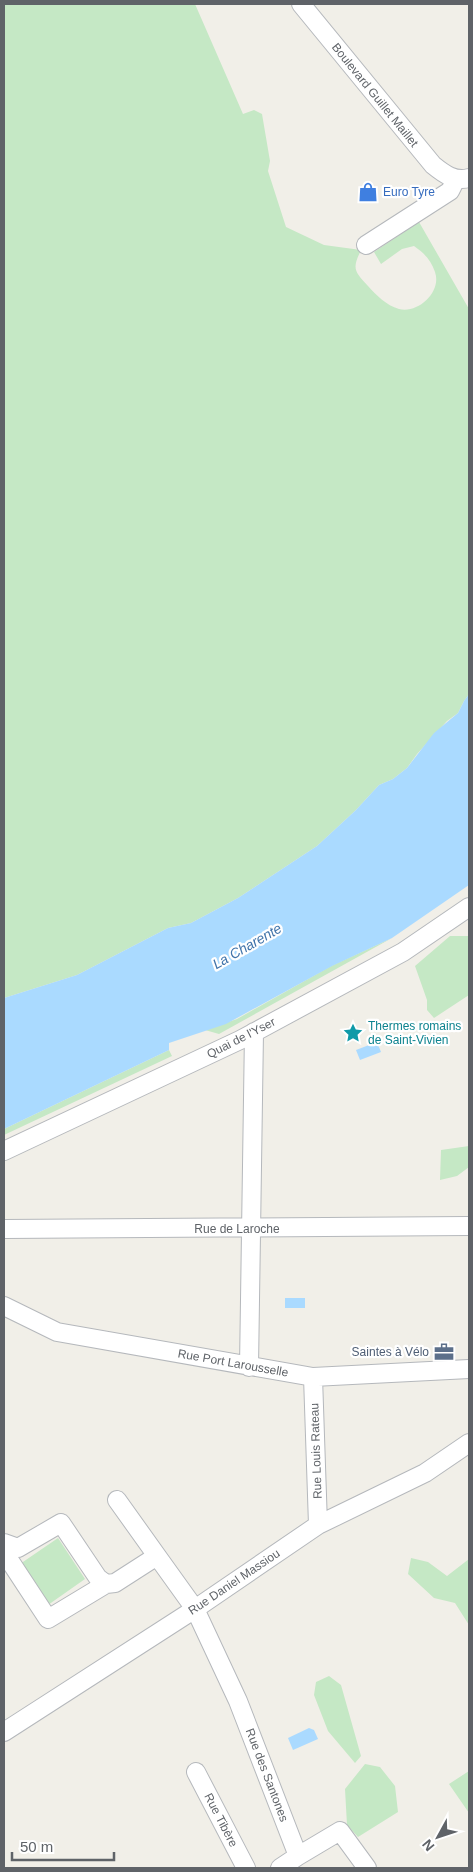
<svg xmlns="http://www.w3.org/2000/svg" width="473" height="1872" viewBox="0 0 473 1872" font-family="Arial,sans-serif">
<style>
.green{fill:#c5e8c5}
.water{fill:#aadaff}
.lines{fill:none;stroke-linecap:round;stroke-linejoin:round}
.minor-casing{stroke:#b5b8bc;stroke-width:20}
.minor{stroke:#fff;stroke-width:18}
.labels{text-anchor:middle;stroke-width:4.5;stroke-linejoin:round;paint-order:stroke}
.street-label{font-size:12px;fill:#5f6368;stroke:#fff}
.shop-label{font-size:12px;fill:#366cbe;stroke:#fff;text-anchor:start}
.culture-label{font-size:12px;fill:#0d838f;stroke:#fff;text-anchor:start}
.service-label{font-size:12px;fill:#4e5e75;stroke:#fff;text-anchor:end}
.water-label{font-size:14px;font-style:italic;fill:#4174aa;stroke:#fff}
</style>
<rect width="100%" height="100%" fill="#f1efe8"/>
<path class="green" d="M4 4H195L243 114 254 110 262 114 270 161 268 171 286 227 324 245 361 250C352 269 354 271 368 286 377 296 386 305 399 309 418 314 442 292 435 272 431 260 424 253 414 246L402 249 381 264 374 252 419 222 469 309V694L464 701 458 713 447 721 417 754 407 768 393 779 379 785 356 810 317 846 238 898 191 923 168 928 77 975 4 998Z
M450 936H469V995L434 1018 427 1010V1000L415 966Z
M392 938 219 1034 205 1030 237 1019 331 966Z
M169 1050 172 1056 4 1135V1129Z
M469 1146V1167L457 1176 440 1180 441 1150Z
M58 1538 85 1579 48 1605 20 1564Z
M411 1558 428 1562 447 1576 469 1559V1625L455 1603 434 1598 408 1574Z
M329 1676 341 1685 361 1756 355 1763 328 1731 314 1695 316 1682Z
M365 1764 380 1767 395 1786 398 1812 358 1837 347 1825 345 1789Z
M469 1771V1813L449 1784Z"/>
<path class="water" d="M469 694V885L392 938 332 966 226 1024 169 1043V1050L4 1129V998L77 975 168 928 191 923 238 898 317 846 356 810 379 785 393 779 407 768 434 733 458 713 464 701Z
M377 1042 381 1052 360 1060 356 1050Z
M285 1298H305V1308H285Z
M309 1728 314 1730 318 1739 293 1750 288 1738Z"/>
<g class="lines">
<defs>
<path id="minor" d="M301 4 433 165C444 174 455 182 469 178
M366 245 450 191 456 179
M4 1151 240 1040 403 952 469 907
M4 1229 469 1226
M4 1306 57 1332 313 1377 469 1369
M249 1367 254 1032
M313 1377 318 1525
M117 1500 157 1556
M4 1543 18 1548 61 1523 98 1578 106 1584
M4 1552 48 1619 106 1584 115 1583 157 1556 195 1609 238 1701 298 1856
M4 1732 195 1609 318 1525 425 1473 469 1443
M196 1772 246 1868
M280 1868 298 1856 340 1831 367 1868"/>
</defs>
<use href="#minor" class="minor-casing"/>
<use href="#minor" class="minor"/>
</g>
<defs>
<symbol id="shop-bare" viewBox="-9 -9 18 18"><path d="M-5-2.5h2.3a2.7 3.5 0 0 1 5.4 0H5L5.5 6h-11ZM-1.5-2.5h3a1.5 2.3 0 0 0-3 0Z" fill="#3f7fe0" stroke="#fff" stroke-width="2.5" paint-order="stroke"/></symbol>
<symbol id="sight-bare" viewBox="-9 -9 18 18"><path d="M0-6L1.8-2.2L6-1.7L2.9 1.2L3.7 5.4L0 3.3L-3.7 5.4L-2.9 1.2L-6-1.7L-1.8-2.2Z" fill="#0f9aa8" stroke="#fff" stroke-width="2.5" paint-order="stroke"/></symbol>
<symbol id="office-bare" viewBox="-9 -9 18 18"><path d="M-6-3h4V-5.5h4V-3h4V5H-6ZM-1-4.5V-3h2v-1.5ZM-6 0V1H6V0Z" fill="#5c6f8a" stroke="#fff" stroke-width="2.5" paint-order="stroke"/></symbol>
</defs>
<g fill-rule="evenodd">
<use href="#shop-bare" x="354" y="178" width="28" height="28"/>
<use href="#sight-bare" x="339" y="1019" width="28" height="28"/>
<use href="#office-bare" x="430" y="1338" width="28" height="28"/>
</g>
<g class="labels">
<g class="street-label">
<text transform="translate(375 95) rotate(51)" y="4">Boulevard Guillet Maillet</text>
<text transform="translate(241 1038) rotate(-27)" y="4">Quai de l'Yser</text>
<text x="237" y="1233">Rue de Laroche</text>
<text transform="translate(233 1363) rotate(10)" y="4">Rue Port Larousselle</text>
<text transform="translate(316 1451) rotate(-92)" y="4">Rue Louis Rateau</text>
<text transform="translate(234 1582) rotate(-34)" y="4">Rue Daniel Massiou</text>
<text transform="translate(267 1775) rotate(69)" y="4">Rue des Santones</text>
<text transform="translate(221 1820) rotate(63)" y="4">Rue Tibère</text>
</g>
<g class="shop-label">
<text x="383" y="196">Euro Tyre</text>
</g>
<g class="culture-label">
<text x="368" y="1030">Thermes romains<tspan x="368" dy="14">de Saint-Vivien</tspan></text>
</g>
<g class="service-label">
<text x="429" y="1356">Saintes à Vélo</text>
</g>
<g class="water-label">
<text transform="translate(247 946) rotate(-30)" y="5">La Charente</text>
</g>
</g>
<rect width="473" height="1872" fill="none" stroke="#5f6368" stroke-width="10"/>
<g transform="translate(438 1837) rotate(230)" stroke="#ffffff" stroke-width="4" paint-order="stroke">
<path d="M0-4L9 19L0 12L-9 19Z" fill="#5f6368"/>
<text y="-8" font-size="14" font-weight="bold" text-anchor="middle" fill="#5f6368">N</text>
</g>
<path d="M12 1852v8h102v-8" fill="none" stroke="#5f6368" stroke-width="2.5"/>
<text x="20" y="1852" font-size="15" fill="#5f6368" stroke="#ffffff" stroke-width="4" paint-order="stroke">50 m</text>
</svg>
